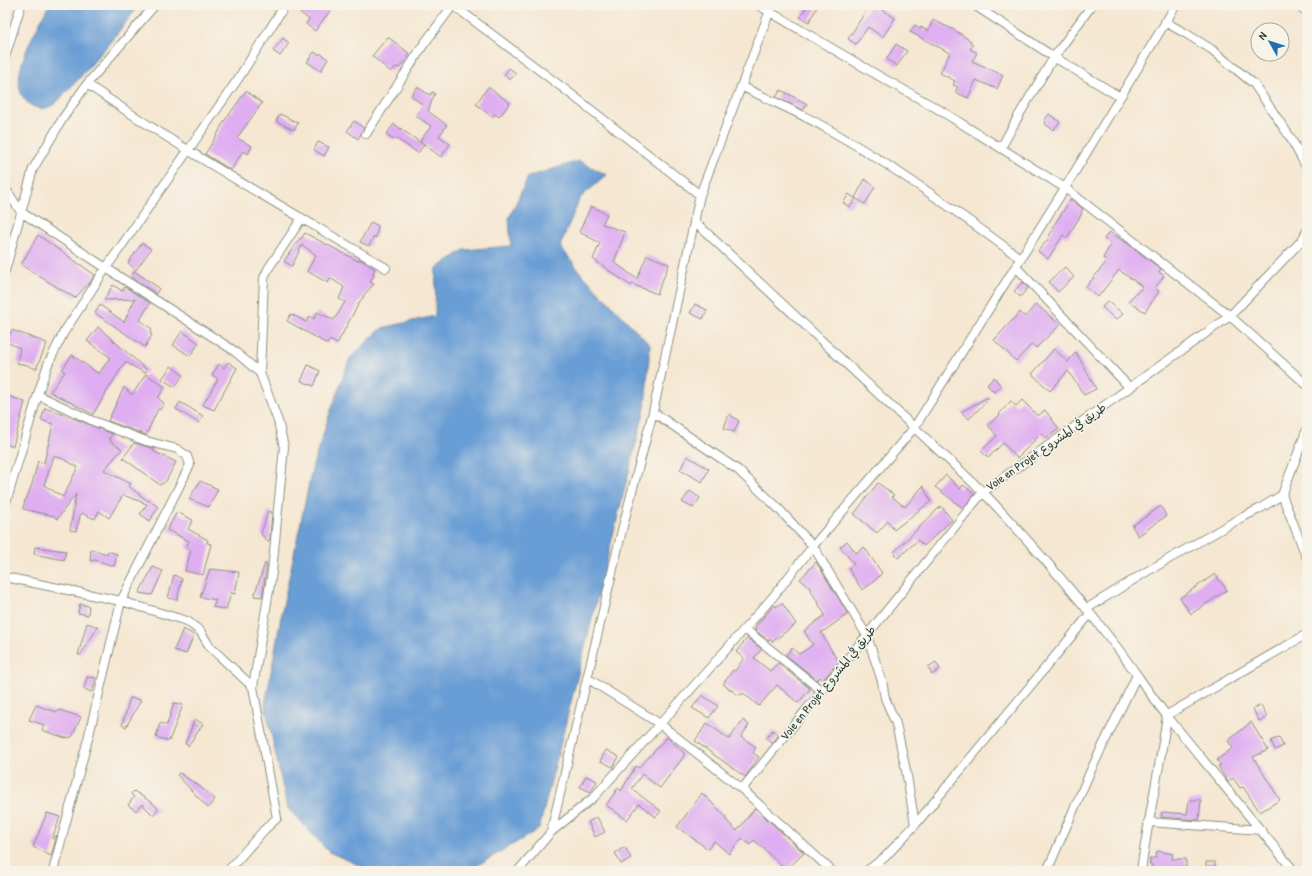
<svg xmlns="http://www.w3.org/2000/svg" width="1312" height="876" viewBox="0 0 1312 876" font-family="'Patrick Hand','Playpen Sans Arabic',sans-serif">
<style>
.water{fill:#699dd5;stroke:#446d84}
.building{fill:#dfadf1;fill-rule:evenodd}
.lines{fill:none;stroke-linecap:round;stroke-linejoin:round}
.street-casing{stroke:#8a9283;stroke-width:10}
.primary-casing{stroke:#8a9283;stroke-width:15}
.street{stroke:#fff;stroke-width:8}
.primary{stroke:#fff;stroke-width:13}
.labels{text-anchor:middle;stroke-width:3.5;stroke-linejoin:round;paint-order:stroke}
.street-label{font-size:12px;fill:#1f3d34;stroke:#f7f3e8}
</style>
<rect width="100%" height="100%" fill="#f7f3e8"/>
<filter id="ink" filterUnits="userSpaceOnUse"><feTurbulence type="fractalNoise" baseFrequency=".025" numOctaves="2"/><feDisplacementMap in="SourceGraphic" scale="8" xChannelSelector="R" yChannelSelector="G"/><feConvolveMatrix kernelMatrix="1 2 1 2 8 2 1 2 1" color-interpolation-filters="sRGB"/></filter>
<filter id="wash" filterUnits="userSpaceOnUse"><feTurbulence type="fractalNoise" baseFrequency=".012" numOctaves="4" result="noise"/><feDisplacementMap in="SourceGraphic" scale="16" xChannelSelector="R" yChannelSelector="G"/><feGaussianBlur stdDeviation="0.9" result="paint"/><feColorMatrix in="noise" values="0 0 0 0 0 0 0 0 0 0 0 0 0 0 0 0 0 1.4 0 .05"/><feComposite in="paint" operator="in"/></filter>
<g filter="url(#wash)">
<rect width="100%" height="100%" fill="#f5e7d2"/>
<path class="water" d="M49 5H139C129 19 118 32 107 46 93 62 80 79 64 94 61 98 56 104 51 106 43 110 35 109 28 103 3 82 38 27 49 5Z
M579 161 607 175 580 198 560 246 580 272 650 345 645 408 539 829 468 871H372L329 852 287 807 265 705 284 601 313 465 331 410 350 358 382 328 435 316 436 269 464 250 511 246 509 218 528 177Z"/>
<g id="blocks">
<path class="building" d="M305 5H326L331 9 315 31 306 24 309 19 300 13Z
M808 5H818L809 22 800 17Z
M870 5H876L895 18 883 37 868 27 856 44 848 39Z
M933 20 954 30 971 41 970 43 973 45 970 49 977 53 972 61 1003 75 997 89 976 80 968 98 955 92 958 87 953 85 955 81 940 73 950 53 910 32 915 25 920 29 921 27 928 31Z
M388 37 410 54 399 68 396 67 391 72 372 56Z
M283 38 289 43 280 56 273 51Z
M896 44 907 51 897 66 887 59Z
M314 52 319 55 320 53 328 59 321 71 307 62Z
M509 68 516 73 510 80 504 75Z
M417 87 430 95 432 92 435 93 428 111 447 125 439 136 450 144 441 157 420 141 431 126 416 116 423 105 411 96Z
M488 87 510 103 499 117 495 114 492 117 476 104Z
M781 90 807 104 803 110 776 97Z
M246 91 262 103 237 138 252 146 248 154 243 151 231 170 205 154 217 135 223 123Z
M280 114 298 123 294 130 276 121Z
M1049 114 1060 122 1053 130 1045 124 1046 122 1044 121Z
M354 121 364 128 358 139 347 131Z
M394 124 424 145 418 153 396 138 394 140 386 135Z
M318 142 329 147 324 156 314 150Z
M865 179 875 187 865 204 855 198Z
M849 194 856 199 850 207 843 203Z
M1071 199 1083 209 1081 212 1082 213 1067 238 1063 235 1048 259 1038 251 1049 238H1048L1053 229 1052 228Z
M591 206 607 214 602 224 625 232 614 262 637 279 647 255 669 264 657 294 632 284 631 286 593 259 600 243 579 232Z
M371 222 378 226 376 238 374 236 369 246 360 242Z
M1109 232 1127 243 1161 269 1159 272 1164 276 1155 288 1159 291 1145 312 1128 301 1143 287 1119 270 1098 297 1086 287 1107 261 1103 258 1111 244 1104 239Z
M305 233 358 261 359 259 364 262 375 269 372 274 374 275 370 282 374 284 363 296 364 297 360 301 337 344 330 340 327 344 287 321 291 314 306 322 310 316 314 319 317 312 334 320 345 302 339 299 344 287 330 278 328 283 307 271 316 255 302 245 292 266 284 261 300 238 301 239Z
M38 235 95 275 90 282 75 298 21 265Z
M142 243 151 249 136 270 128 263Z
M1065 267 1074 277 1058 292 1049 282Z
M134 271 159 288 156 294 131 277Z
M1023 282 1028 288 1020 297 1014 291Z
M113 285 122 291 125 287 150 303 140 320 152 329 150 334 152 335 145 347 95 313 100 305 124 322 135 299 104 300Z
M1108 301 1123 314 1116 320 1102 307Z
M695 304 707 310 703 319 690 313Z
M1036 304 1060 325 1036 348 1032 344 1016 361 994 340 1020 312 1025 317Z
M98 327 147 370 145 373 125 362 93 414 50 392 65 372 62 370 72 355 99 374 110 357 87 341Z
M12 330 47 343 36 369 27 365 17 363 20 348 6 342Z
M182 331 199 343 190 356 173 345Z
M1054 349 1068 362 1076 352 1096 389 1084 395 1068 371 1050 391 1032 374Z
M228 362 237 368 214 410 203 405 218 379 212 375 219 364 224 368Z
M308 365 320 371 314 386 301 381Z
M171 366 183 375 175 387 162 379Z
M146 374 165 387 158 398 164 403 160 410 158 409 146 435 108 421 124 387 132 395Z
M994 377 1001 386 994 392 987 385Z
M5 395 25 402 13 446 5 444Z
M988 397 989 399 969 419 961 412Z
M1022 400 1038 416 1045 410 1059 429 1046 438 1042 433 1017 458 1003 443 988 458 981 451 997 436 988 425 1000 415 999 414 1011 401 1016 406Z
M180 402 203 416 199 423 176 409Z
M45 408 75 419 113 434 109 438 111 439 110 441 122 449 104 470 131 484 129 486 131 488 148 501 149 500 158 507 150 521 140 514 147 504 123 495 109 518 99 511 95 519 81 513 76 531 70 530 76 494 57 519 54 516 23 509 25 500H26L32 484 38 461 44 463 53 424 41 420ZM54 456 63 459 78 467 63 497 44 485Z
M729 414 739 421 734 432 724 428Z
M134 443 155 449 153 451 176 462 166 481 160 485 123 458Z
M687 456 709 469 702 482 680 470Z
M946 475 960 489 963 485 975 494 963 508 935 487Z
M200 481 218 489 209 507 189 499Z
M878 483 894 495 892 497 905 507 923 486 931 501 894 530 888 521 877 533 854 514Z
M690 491 700 498 693 508 682 502Z
M941 506 952 520 924 546 918 540 898 558 893 553Z
M1161 506 1166 516 1138 536 1132 526Z
M268 511 272 512 270 538 268 542 261 534Z
M177 512 193 520 188 529 208 540 207 543 211 544 203 575 185 571 191 550 186 548 189 541 167 530Z
M847 541 856 553 864 547 882 573 871 584 862 590 848 568 854 564 840 547Z
M35 547 66 551 64 560 34 554Z
M91 549 107 554 108 551 117 554 114 566 95 560 90 561Z
M816 562 848 614 821 633 836 658 839 661 823 680 820 677 817 680 786 655 792 648 799 654 813 645 804 631 825 615 809 587 800 579Z
M265 563 267 564 262 597 254 596Z
M153 567 163 571 152 595 139 593Z
M210 569 239 572 235 594 231 593 226 610 213 607 216 600 200 597Z
M1215 574 1227 590 1191 614 1180 598Z
M174 575 182 579 177 600 168 598Z
M782 603 796 624 772 642 770 639 769 641 755 630 756 628 755 627 774 605 776 607Z
M80 604 89 606 88 615 78 613Z
M87 623 98 627 80 655H78Z
M183 629 194 635 186 654 174 650Z
M747 638 762 649 754 658 770 671 778 663 810 689 798 703 777 685 759 706 743 693 741 695 739 694 738 695 723 684 733 670 735 671 744 658 736 652Z
M936 662 940 669 932 675 928 667Z
M87 677 96 678 92 692 84 689Z
M702 695 718 706 709 718 692 708Z
M130 698 141 700 126 727 122 725Z
M174 703 183 705 169 741 156 737 160 723 167 725Z
M36 705 50 710 58 712 59 710 81 717 72 737 65 738 42 730 44 725 29 720Z
M1261 705 1267 717 1259 721 1253 709Z
M195 719 203 724 188 746 185 744Z
M743 720 749 725 741 737 756 747 753 753 759 757 745 777 695 741 707 723 729 739Z
M1251 722 1268 750 1253 757 1280 800 1260 812 1243 787 1240 788 1233 778 1228 782 1218 766 1221 765 1217 760 1233 748 1228 741Z
M773 730 779 735 772 743 766 738Z
M667 737 684 753V756L660 788 642 774 632 789 661 811 656 817 639 804 627 820 606 805 618 788 621 791 636 766 639 768Z
M1279 737 1283 746 1275 750 1271 741Z
M606 750 619 757 613 767 600 761Z
M179 773 198 785 215 799 208 808 177 775Z
M586 776 597 781 591 792 580 787Z
M134 791 154 804 158 809 153 815 142 804 136 811 128 805 134 797 131 794Z
M702 793 726 817 725 819 737 831 755 808 804 853 786 870 754 840 750 845 742 838 729 854 714 841 708 849 677 827Z
M1189 800H1201L1199 820 1161 817 1162 812 1187 814Z
M47 813 60 817 52 839 57 835 51 856 33 847Z
M597 817 605 832 595 837 588 822Z
M625 847 631 858 621 864 615 853Z
M1157 851 1173 854 1172 859H1186V867H1172V871H1151L1152 865 1150 864V858H1156Z
M1206 862H1215V871H1206Z"/>
</g>
</g>
<g filter="url(#ink)">
<use href="#blocks" fill-opacity="0" stroke="#8a9283" stroke-width="1"/>
<g class="lines">
<defs>
<path id="street" d="M453 5 567 91 700 195
M758 5 879 76 938 109 1065 188 1230 316 1307 385
M974 5 1054 57 1120 97
M1165 22 1185 33 1211 49 1254 84 1290 137 1307 168
M5 57 21 5
M87 84C183 151 285 208 386 268
M741 86C769 100 798 112 826 128 894 166 958 212 1021 259
M366 134 424 44 453 5
M1001 148 1019 115 1054 57 1092 5
M5 188 21 212 106 268 233 350 260 373
M694 221 983 492C1028 540 1072 589 1112 641 1131 665 1148 692 1167 716 1209 768 1252 819 1294 871
M1016 267 1130 388
M5 271 33 169 63 118 87 84 155 5
M38 395 93 421 146 441 177 449 187 456 190 465 121 601 88 739 53 871
M653 412 738 470 777 507 813 546 867 636 882 681 885 698 896 724 906 770 915 825
M1282 495 1307 558
M5 506 39 391 48 364 64 332 106 268 238 79 285 5
M5 577 121 601 187 621 200 631 210 647 253 687
M1086 609 1146 572 1239 519 1259 509 1282 495 1307 429
M745 629 822 691
M587 678 660 724 742 789 832 871
M1167 715 1307 634
M742 789 983 492 1230 316 1302 240 1307 231
M1148 822 1261 830
M551 832 623 526 653 412 700 195 772 5
M228 871 264 830 277 818 253 687 272 572 284 447 278 421 260 373 264 278 268 269 302 218
M518 871 551 832 594 797 660 724 772 598 813 546 914 428 1065 188 1176 5
M867 871 885 857 915 825 1090 614
M1047 871 1091 770 1137 675
M1141 871C1148 819 1160 768 1167 715"/>
<path id="primary" d="M1302 5 1307 9"/>
</defs>
<use href="#street" class="street-casing"/>
<use href="#primary" class="primary-casing"/>
<use href="#street" class="street"/>
<use href="#primary" class="primary"/>
</g>
</g>
<g class="labels">
<g class="street-label">
<text transform="translate(1046 447) rotate(-35)" y="4">Voie en Projet طريق في المشروع</text>
<text transform="translate(828 683) rotate(-51)" y="4">Voie en Projet طريق في المشروع</text>
</g>
</g>
<rect width="1312" height="876" fill="none" stroke="#f7f3e8" stroke-width="20"/>
<g transform="translate(1270 42) rotate(309)"><circle r="19" fill="#f7f3e8" stroke="#a1aaa0"/>
<path d="M0-3L7 15L0 10L-7 15Z" fill="#1f6fb2"/>
<text y="-6" font-size="11" font-weight="bold" text-anchor="middle" fill="#1f3d34">N</text>
</g>
</svg>
